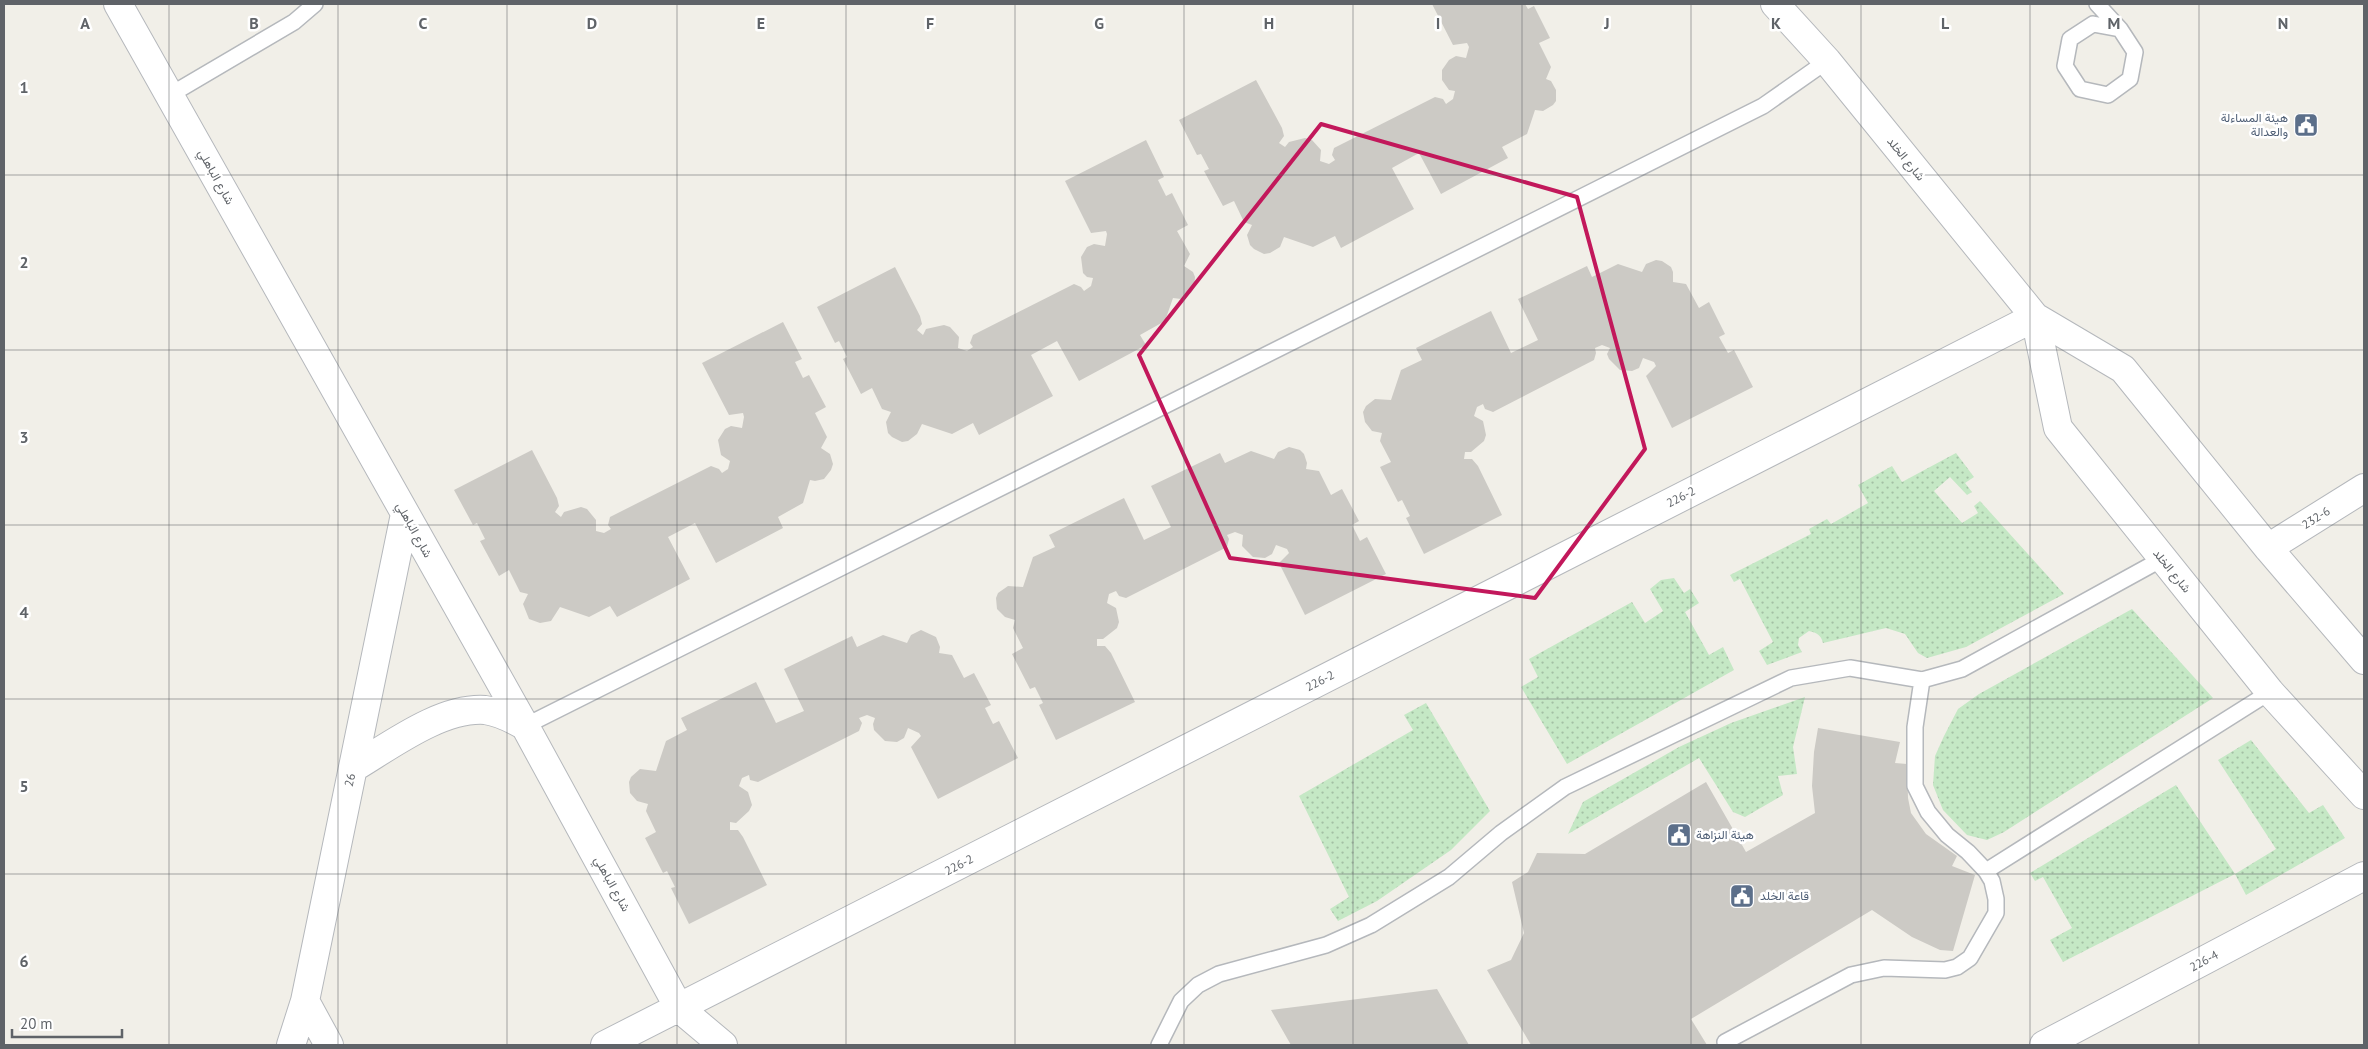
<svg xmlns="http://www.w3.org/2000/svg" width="2368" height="1049" viewBox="0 0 2368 1049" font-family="'PT Sans',Vazirmatn,sans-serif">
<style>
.grass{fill:url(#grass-dots)}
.building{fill:#cccac5}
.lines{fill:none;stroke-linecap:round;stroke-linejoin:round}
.service-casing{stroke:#b5b8bc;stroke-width:18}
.minor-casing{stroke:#b5b8bc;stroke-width:30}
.service{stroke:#fff;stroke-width:15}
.minor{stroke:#fff;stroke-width:28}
.marked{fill:none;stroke:#c2185b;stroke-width:4;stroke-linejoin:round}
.grid{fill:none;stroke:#5f6368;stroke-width:1;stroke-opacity:0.55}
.labels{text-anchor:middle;stroke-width:5;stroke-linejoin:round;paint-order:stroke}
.service-label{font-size:12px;fill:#4e5e75;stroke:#fff;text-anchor:start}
.street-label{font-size:12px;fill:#5f6368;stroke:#fff}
.grid-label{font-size:16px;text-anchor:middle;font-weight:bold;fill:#5f6368;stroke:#fff;stroke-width:5;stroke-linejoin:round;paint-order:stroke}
</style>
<defs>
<pattern id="grass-dots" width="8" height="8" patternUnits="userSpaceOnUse" patternTransform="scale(1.25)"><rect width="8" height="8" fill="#c5e8c5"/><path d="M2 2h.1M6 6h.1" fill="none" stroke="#a3c0a4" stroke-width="1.8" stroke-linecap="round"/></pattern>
</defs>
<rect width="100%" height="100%" fill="#f1efe8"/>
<path class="grass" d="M1956 453 1974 477 1965 483 1972 492 1967 495 1950 477 1934 491 1962 523 1978 513 1974 506 1980 501 2064 594 1966 647 1927 658 1918 653 1905 634 1886 628 1823 643C1821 635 1817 633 1809 631L1799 638 1798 645 1802 652 1767 665 1759 651 1773 642 1740 579 1734 582 1730 575 1811 534 1809 529 1827 519 1831 524 1868 503 1858 485 1892 466 1902 482Z
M1674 578 1684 593 1690 589 1699 603 1685 612 1709 655 1723 647 1734 670 1567 764 1521 687 1538 677 1529 659 1632 602 1645 623 1663 611 1650 589 1661 580Z
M2132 609 2213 698 2004 832 1987 840 1967 835 1943 810 1933 785 1935 756 1944 736 1958 709 1979 694Z
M1805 697 1793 747 1797 774 1778 776 1783 795 1745 817 1733 812 1699 758 1568 834 1583 802 1679 747 1731 723Z
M1426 703 1490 811 1451 850 1377 901 1338 921 1330 909 1349 897 1299 796 1413 730 1404 715Z
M2251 740 2309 813 2323 805 2345 838 2246 895 2235 874 2063 962 2050 940 2072 928 2043 877 2035 881 2030 873 2176 785 2235 874 2276 849 2218 760Z"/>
<path class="building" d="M1432 4H1525L1528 9 1534 6 1550 38 1539 43 1551 67 1546 79 1551 81 1556 90V101L1553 105 1543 111 1535 110 1527 134 1502 147 1508 158 1441 194 1419 153 1392 168 1414 209 1341 248 1335 236 1313 247 1284 237 1280 247 1270 253 1264 254 1254 249 1250 245 1247 235 1252 225 1244 222 1234 201 1223 206 1204 171 1209 169 1201 154 1197 155 1179 120 1256 80 1282 128 1284 136 1279 143 1285 147 1289 142 1305 138 1312 140 1321 150 1320 161 1329 164 1335 160 1332 155 1334 148 1435 97 1443 99 1446 104 1453 99 1455 91 1449 90 1442 80V70L1449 60 1456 56 1466 58 1469 47 1467 43 1453 45Z
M1146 140 1164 177 1158 180 1166 196 1172 193 1188 225 1177 231 1190 254 1184 266 1193 272 1195 277 1194 288 1191 293 1181 299 1173 298 1165 321 1140 335 1146 345 1079 381 1057 341 1031 355 1053 396 979 435 973 423 952 434 922 424 917 434 908 441 902 442 892 437 888 433 886 422 891 412 882 409 872 388 861 394 843 359 847 357 839 341 835 343 817 307 895 267 920 316 922 324 917 330 923 335 926 329 944 325 950 327 959 337 958 348 967 351 973 347 970 343 973 335 1074 284 1081 287 1084 291 1091 286 1093 278 1087 277 1083 273 1081 257 1087 247 1094 244 1105 246 1107 234 1106 231 1091 233 1065 181Z
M1656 260 1662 261 1671 267 1673 272V282L1686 284 1699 308 1709 302 1725 334 1719 337 1728 353 1734 350 1753 387 1672 428 1646 376 1656 366 1654 362 1643 358 1639 368 1632 371 1620 370 1609 359 1607 354 1610 348 1602 345 1595 348 1596 353 1594 360 1493 412 1485 409 1483 404 1477 407 1474 416 1483 421 1486 435 1484 441 1471 452H1465L1464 459H1472L1478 466 1502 515 1424 554 1406 518 1410 516 1402 500 1398 502 1380 467 1391 462 1380 441 1382 433 1372 431 1365 422 1363 412 1366 406 1375 399 1391 400 1401 370 1422 360 1416 348 1491 311 1511 353 1538 340 1518 299 1587 266 1592 277 1618 264 1642 272 1646 264Z
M783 322 802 359 795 362 803 378 809 375 826 407 815 413 827 437 821 448 830 454 833 464 831 470 824 479 815 481 810 480 803 503 778 517 783 528 716 563 695 523 668 537 690 579 617 617 610 606 589 617 560 607 551 621 540 623 529 619 523 604 528 594 520 592 509 570 499 576 480 541 485 539 477 523 473 525 454 490 532 450 557 498 559 506 555 512 561 517 564 512 581 507 587 509 596 520V531L604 533 611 529 608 525 610 517 711 466 719 469 722 473 728 469 730 461 721 455 718 440 725 429 731 426 742 428 744 417 743 413 729 415 702 363Z
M1289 447 1300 450 1304 454 1307 463 1306 469 1319 471 1331 495 1342 489 1359 521 1352 525 1360 541 1367 537 1386 574 1305 615 1279 563 1289 553 1287 549 1276 545 1272 554 1265 558 1253 557 1242 546 1243 535 1235 532 1227 535 1229 539 1227 547 1126 598 1119 596 1116 591 1109 594 1107 603 1116 608 1119 622 1117 628 1103 639H1097V646H1105L1111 653 1135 702 1056 740 1039 705 1043 703 1035 687 1030 689 1012 654 1023 648 1013 628 1015 620 1005 617 997 609 996 598 998 593 1008 586 1023 587 1033 557 1055 547 1049 535 1124 498 1144 540 1171 527 1151 486 1220 453 1225 463 1251 451 1274 459 1278 452Z
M921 630 936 637 940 647 939 653 952 655 964 678 974 673 991 705 985 708 993 724 999 721 1018 758 938 799 911 747 921 736 919 733 908 728 904 738 897 742 885 741 874 730 873 724 875 718 867 715 859 718 862 723 859 731 758 782 750 780 749 775 742 778 739 786 748 792 752 805 749 811 736 823 730 822V830H738L743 837 767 885 689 924 671 888 675 887 667 871 663 873 645 838 656 832 646 811 648 804 637 801 630 793 629 782 631 777 640 769 656 771 666 741 687 730 681 718 756 682 776 723 804 711 784 669 852 636 857 647 883 635 907 643 911 635Z
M1818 728 1900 742 1895 763 1907 764 1908 798 1911 813 1926 834 1957 856 1952 866 1975 875 1953 951 1940 950 1912 937 1872 910 1691 1019 1707 1045H1531L1487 970 1511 960 1524 933 1512 882 1528 872 1537 853 1585 854 1706 782 1746 852 1815 813 1812 786 1814 752Z
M1437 989 1469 1045H1291L1271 1010Z"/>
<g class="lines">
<defs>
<path id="service" d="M2097 4 2120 29 2135 52 2130 79 2108 95 2080 89 2065 66 2070 39 2093 24 2120 29
M170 95 294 22 315 4
M525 726 1763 106 1827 61
M1986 871 2270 692
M1725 1042 1851 975 1884 968 1945 970 1957 967 1970 958 1996 913V899L1992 881 1986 871 1968 852 1947 835 1928 812 1915 786V727L1922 680
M1159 1045 1181 1001 1198 985 1219 974 1326 945 1371 925 1449 877 1501 833 1565 787 1791 678 1850 668 1922 680 1962 669 2162 559"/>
<path id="minor" d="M118 4 525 726 679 1008 723 1045
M1775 4 1827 61 2035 317 2123 369 2268 548 2364 660
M2035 317 2058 428 2270 692 2364 795
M2268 548 2364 488
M353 768C390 746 441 707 485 710 500 712 513 719 525 726
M305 1001 329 1045
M291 1045 305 1001 405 514
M605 1045 2035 317
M2044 1045 2364 876"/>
</defs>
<use href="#service" class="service-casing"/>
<use href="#minor" class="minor-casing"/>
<use href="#service" class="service"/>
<use href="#minor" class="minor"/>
</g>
<path class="marked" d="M1321 124 1577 197 1645 449 1535 598 1230 558 1139 355Z"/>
<path class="grid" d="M169 4V1045M338 4V1045M507 4V1045M677 4V1045M846 4V1045M1015 4V1045M1184 4V1045M1353 4V1045M1522 4V1045M1691 4V1045M1861 4V1045M2030 4V1045M2199 4V1045M4 175H2364M4 350H2364M4 525H2364M4 699H2364M4 874H2364"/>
<defs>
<symbol id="civic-square" viewBox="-11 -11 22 22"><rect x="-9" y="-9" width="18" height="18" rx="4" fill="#5c6f8a" stroke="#fff"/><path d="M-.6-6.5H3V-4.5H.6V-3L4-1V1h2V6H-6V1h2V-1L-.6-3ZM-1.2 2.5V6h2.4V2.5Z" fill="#fff"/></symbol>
</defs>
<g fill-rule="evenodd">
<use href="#civic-square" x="2292" y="111" width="28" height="28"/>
<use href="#civic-square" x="1665" y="821" width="28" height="28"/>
<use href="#civic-square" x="1728" y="882" width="28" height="28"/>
</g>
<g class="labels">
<g class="service-label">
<text x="2288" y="122" text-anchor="end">هيئة المساءلة<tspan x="2288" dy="14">والعدالة</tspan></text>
<text x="1696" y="839">هيئة النزاهة</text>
<text x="1760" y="900">قاعة الخلد</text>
</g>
<g class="street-label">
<text transform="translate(1906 159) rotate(51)" y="4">شارع الخلد</text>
<text transform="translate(216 177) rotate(61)" y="4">شارع الباهلي</text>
<text transform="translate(1681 497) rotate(-27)" y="4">226-2</text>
<text transform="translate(2316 518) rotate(-32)" y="4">232-6</text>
<text transform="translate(414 530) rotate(61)" y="4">شارع الباهلي</text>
<text transform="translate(2172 571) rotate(51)" y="4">شارع الخلد</text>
<text transform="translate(1320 681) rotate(-27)" y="4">226-2</text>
<text transform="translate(350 780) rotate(-78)" y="4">26</text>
<text transform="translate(959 865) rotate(-27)" y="4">226-2</text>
<text transform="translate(612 884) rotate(61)" y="4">شارع الباهلي</text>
<text transform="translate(2204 961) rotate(-28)" y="4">226-4</text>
</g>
</g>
<g class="grid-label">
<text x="85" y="29">A</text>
<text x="254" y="29">B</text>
<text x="423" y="29">C</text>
<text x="592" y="29">D</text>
<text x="761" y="29">E</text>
<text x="930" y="29">F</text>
<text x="1099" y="29">G</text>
<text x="1269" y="29">H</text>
<text x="1438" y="29">I</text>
<text x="1607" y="29">J</text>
<text x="1776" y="29">K</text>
<text x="1945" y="29">L</text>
<text x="2114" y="29">M</text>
<text x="2283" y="29">N</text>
<text x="24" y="93">1</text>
<text x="24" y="268">2</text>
<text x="24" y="443">3</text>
<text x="24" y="618">4</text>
<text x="24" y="792">5</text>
<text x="24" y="967">6</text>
</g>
<rect width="2368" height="1049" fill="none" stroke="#5f6368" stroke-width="10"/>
<path d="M12 1029v8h110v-8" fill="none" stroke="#5f6368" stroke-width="2.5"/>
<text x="20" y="1029" font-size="15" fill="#5f6368" stroke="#ffffff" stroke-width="4" paint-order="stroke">20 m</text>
</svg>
